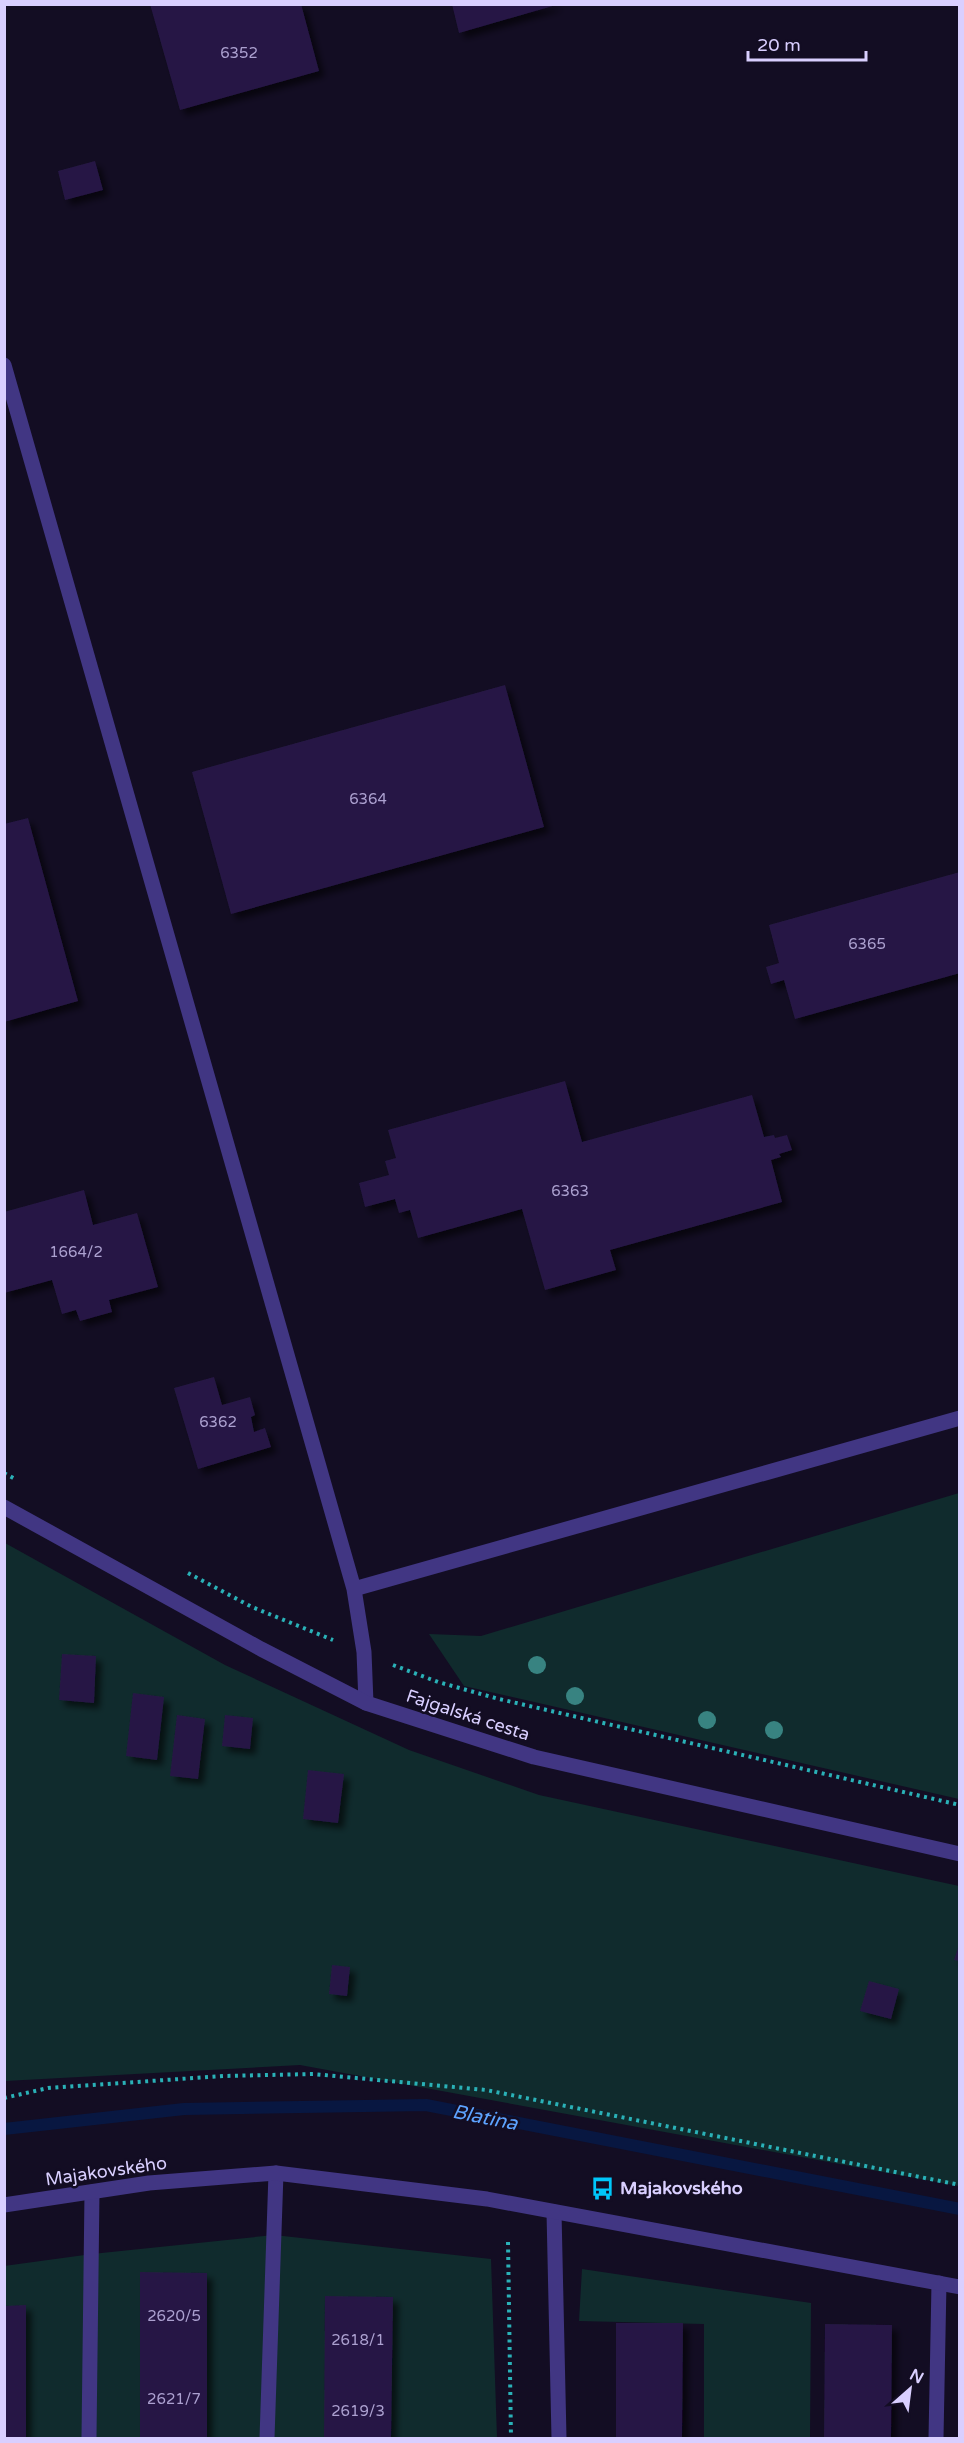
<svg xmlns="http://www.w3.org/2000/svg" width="964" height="2443" viewBox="0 0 964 2443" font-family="'Varela Round',sans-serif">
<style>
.green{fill:#102b2d}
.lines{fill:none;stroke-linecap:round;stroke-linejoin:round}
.stream{stroke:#081741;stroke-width:12}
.building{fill:#261844;filter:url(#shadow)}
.path{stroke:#2ab1b7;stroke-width:4;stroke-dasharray:3 4.5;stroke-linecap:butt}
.lane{stroke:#413683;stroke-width:15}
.street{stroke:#413683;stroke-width:15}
.tree{fill:#388381}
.labels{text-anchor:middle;stroke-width:5;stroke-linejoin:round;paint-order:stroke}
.number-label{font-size:15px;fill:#aca1d0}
.street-label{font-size:18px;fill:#d9cfff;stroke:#130d23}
.poi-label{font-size:18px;font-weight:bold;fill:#d9cfff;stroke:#130d23;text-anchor:start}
.water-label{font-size:20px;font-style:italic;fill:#5da3ff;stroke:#130d23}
</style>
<defs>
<filter id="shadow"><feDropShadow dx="5.5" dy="5.5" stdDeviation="3" flood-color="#0009"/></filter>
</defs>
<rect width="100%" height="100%" fill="#130d23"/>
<path class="green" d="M959 1493V1799L464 1686 429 1634 481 1636Z
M5 1543 225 1665 409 1750 539 1795 959 1886V2186L300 2065 5 2081Z
M274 2235 491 2259 497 2438H5L4 2266 92 2254Z
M582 2269 811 2303 810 2438H704V2324L579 2321Z"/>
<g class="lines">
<path class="stream" d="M4 2129 184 2109 426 2105 960 2209"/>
</g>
<path class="building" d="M150 4H301L319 71 180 110Z
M452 4H556V5L459 33Z
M95 161 103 190 65 200 58 171Z
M505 685 544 827 231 914 192 772Z
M28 818 78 1001 4 1022V824Z
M960 872V973L795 1019 784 980 771 984 766 967 779 963 769 925Z
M565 1081 582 1142 752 1095 764 1137 774 1135 775 1138 787 1135 792 1150 779 1154 781 1157 771 1160 782 1202 610 1250 616 1270 545 1290 522 1209 418 1238 410 1210 399 1213 395 1199 365 1207 359 1183 389 1175 385 1161 396 1158 388 1130Z
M84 1190 93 1225 137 1213 158 1287 109 1300 112 1312 80 1321 76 1310 62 1314 52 1280 4 1293V1212Z
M214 1377 222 1405 250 1397 255 1415 251 1417 254 1432 265 1428 271 1447 198 1469 174 1388Z
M62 1654 96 1656 94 1703 59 1700Z
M133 1693 164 1697 157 1760 126 1756Z
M177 1715 205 1719 198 1779 170 1776Z
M225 1715 253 1718 250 1749 222 1746Z
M308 1770 344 1774 338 1823 303 1819Z
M959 1945H960V1961L954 1960Z
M332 1965 350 1967 347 1996 329 1994Z
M869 1981 899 1989 891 2019 860 2011Z
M140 2272 207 2273V2438H140Z
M325 2296 393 2297 391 2438H324Z
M26 2305V2438H4V2306Z
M616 2323H683L682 2438H616Z
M825 2324 892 2325 891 2438H824Z"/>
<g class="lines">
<path class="path" d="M4 1473 15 1479
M188 1573 252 1607 333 1640
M393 1665 438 1682 499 1699 960 1805
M4 2098 48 2088 224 2076 313 2074 486 2090 960 2185
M508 2242 511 2438"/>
<path class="lane" d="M4 365 354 1589 364 1652 366 1703
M354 1589 960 1418
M554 2212 559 2438
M89 2437 92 2192
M267 2438 276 2173
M936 2438 939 2283"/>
<path class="street" d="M4 1507 261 1649 366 1703 534 1757 960 1854
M4 2205 149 2183 276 2173 487 2199 960 2287"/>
</g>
<g class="tree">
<circle cx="537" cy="1665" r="9"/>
<circle cx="575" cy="1696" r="9"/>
<circle cx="707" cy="1720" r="9"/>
<circle cx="774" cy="1730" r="9"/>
</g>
<defs>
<symbol id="bus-bare" viewBox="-9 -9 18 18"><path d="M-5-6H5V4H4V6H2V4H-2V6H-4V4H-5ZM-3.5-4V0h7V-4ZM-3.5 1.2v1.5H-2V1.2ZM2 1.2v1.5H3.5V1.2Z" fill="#00c7fa" stroke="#130d23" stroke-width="2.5" paint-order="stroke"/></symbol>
</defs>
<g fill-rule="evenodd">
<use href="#bus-bare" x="586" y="2172" width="33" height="33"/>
</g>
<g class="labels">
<g class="number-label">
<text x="239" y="58">6352</text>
<text x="368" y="804">6364</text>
<text x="867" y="949">6365</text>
<text x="570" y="1196">6363</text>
<text x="76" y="1257">1664/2</text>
<text x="218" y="1427">6362</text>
<text x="174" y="2321">2620/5</text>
<text x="358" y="2345">2618/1</text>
<text x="174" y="2404">2621/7</text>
<text x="358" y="2416">2619/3</text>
</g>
<g class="street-label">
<text transform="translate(468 1715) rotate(18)" y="6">Fajgalská cesta</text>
<text transform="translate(106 2171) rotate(-8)" y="6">Majakovského</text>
</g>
<g class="poi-label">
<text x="620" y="2194">Majakovského</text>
</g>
<g class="water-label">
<text transform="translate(485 2117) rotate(11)" y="7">Blatina</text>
</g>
</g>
<rect width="964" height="2443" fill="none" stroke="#d9cfff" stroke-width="12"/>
<g transform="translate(910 2389) rotate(28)" stroke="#130d23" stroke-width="4.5" paint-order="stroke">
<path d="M0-4.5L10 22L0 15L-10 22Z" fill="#d9cfff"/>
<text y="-9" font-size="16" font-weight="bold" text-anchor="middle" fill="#d9cfff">N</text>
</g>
<path d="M748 51v9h118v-9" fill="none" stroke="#d9cfff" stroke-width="3"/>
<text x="757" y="51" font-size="18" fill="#d9cfff" stroke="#130d23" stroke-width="4.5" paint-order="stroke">20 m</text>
</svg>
